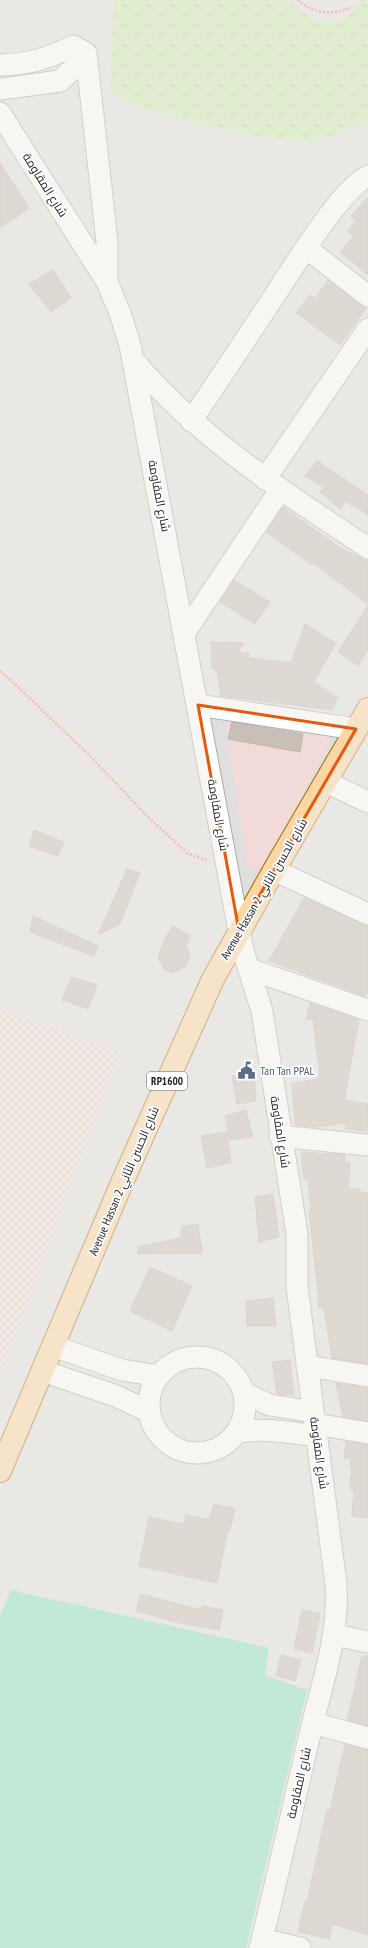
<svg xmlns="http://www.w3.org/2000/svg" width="368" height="1948" viewBox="0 0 368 1948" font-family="'PT Sans Narrow',Cairo,sans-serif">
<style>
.residential{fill:#e0dfdf}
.commercial{fill:#f2dad9}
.military{fill:url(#military-cross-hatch)}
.grass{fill:url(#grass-tufts)}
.pitch{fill:#88e0be}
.building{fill:#c7bfb8;stroke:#c4b6ab}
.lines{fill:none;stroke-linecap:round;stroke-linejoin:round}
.street-casing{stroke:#a9a9a9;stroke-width:23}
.primary-casing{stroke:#a06b00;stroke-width:24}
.path{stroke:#fa8072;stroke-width:2.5;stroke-dasharray:2 2;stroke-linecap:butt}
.street{stroke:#fff;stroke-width:21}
.primary{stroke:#fcd6a4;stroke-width:22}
.marked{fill:none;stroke:#e8590c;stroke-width:3;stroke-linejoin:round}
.labels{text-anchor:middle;stroke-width:3.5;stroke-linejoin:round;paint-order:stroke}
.shield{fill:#fff;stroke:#646464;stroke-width:1}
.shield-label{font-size:11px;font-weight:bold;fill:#222}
.street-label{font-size:12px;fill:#222;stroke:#fff}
.service-label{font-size:12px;fill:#4e5e75;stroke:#fff;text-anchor:start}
</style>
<defs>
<pattern id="military-cross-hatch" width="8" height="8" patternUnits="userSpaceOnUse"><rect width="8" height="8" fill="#f3e3dd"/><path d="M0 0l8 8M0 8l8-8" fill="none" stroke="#d0c2bd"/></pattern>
<pattern id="grass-tufts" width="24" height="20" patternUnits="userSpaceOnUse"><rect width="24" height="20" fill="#cdebb0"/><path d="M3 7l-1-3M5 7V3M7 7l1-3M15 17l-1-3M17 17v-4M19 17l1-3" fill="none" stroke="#b0c997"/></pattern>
</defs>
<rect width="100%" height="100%" fill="#f2efe9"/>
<path class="residential" d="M0 0H368V1948H0Z"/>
<path class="commercial" d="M224 716 332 737 263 869 247 867Z"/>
<path class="military" d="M0 1010 119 1052 0 1378Z"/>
<path class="grass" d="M115 0H286C312 22 339 36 361 0H368V120L353 129 308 142 247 135 154 112 110 92 113 13Z"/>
<path class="pitch" d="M11 1590 269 1648 265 1675 307 1690 246 1948H0V1616Z"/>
<path class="building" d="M0 163 29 208 0 228Z
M368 197V275L340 252 354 236 347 231 356 221 351 216Z
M53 270 71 298 51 312 29 284Z
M328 280 366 308 340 345 296 313 310 295 315 299Z
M317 461 368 495V515L346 501 340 509 320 492 324 487 305 476Z
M283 507 339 547 368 562V604L313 563 312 565 266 532Z
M234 580 270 602 255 624 220 602Z
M368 605V650L358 666 338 652Z
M305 624 336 643 314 682 338 698 332 710 221 696 217 671 212 669 211 642 244 643 238 653H249V658L291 663Z
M232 722 303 734 300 752 228 739Z
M34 830 64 842 58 856 29 846Z
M127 869 140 873 120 924 98 935Z
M304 898 368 926V992L365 996 269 961Z
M33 916 98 946 94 956 30 932Z
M173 926 190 936 186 946 190 955 186 966 172 973 164 969 158 957 165 938Z
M72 977 97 985 88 1009 62 1000Z
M310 1003 359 1020 344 1100 368 1104V1131L345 1129 346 1123 315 1127 295 1125 292 1084 320 1078 313 1019 306 1020Z
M254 1072 256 1101 237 1104 232 1076Z
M246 1110 253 1137 230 1140 225 1116Z
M227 1132 231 1162 207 1168 201 1136Z
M301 1152 345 1155 344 1162 350 1163 348 1189H360V1192L368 1193V1364L332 1358 324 1308H319L318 1293 309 1211H311L308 1179 304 1180Z
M273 1194 279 1237 259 1242 255 1197Z
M198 1224 202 1253 138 1254V1247L181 1238 182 1226Z
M150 1267 192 1286 172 1331 130 1311Z
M273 1298 276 1326H247L246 1301Z
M290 1360 294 1395 277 1394 272 1362Z
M336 1383 368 1388V1421L343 1417Z
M346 1441 368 1445V1518L352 1516 354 1490 350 1489 352 1466H350L351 1459 344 1458Z
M214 1504 235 1509 230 1530 228 1529 217 1583 139 1566 149 1517 184 1524 186 1515 209 1520Z
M141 1594 201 1610 202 1606 223 1610 219 1630 180 1623 136 1611Z
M302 1610 320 1614 312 1653 294 1649Z
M281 1655 301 1660 295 1681 276 1676Z
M362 1656H368V1726L347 1720Z
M345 1744 368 1750V1935L332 1924 329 1939 298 1932 305 1901 307 1902 327 1809 330 1810Z"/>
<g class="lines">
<defs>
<path id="street" d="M86 53 107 242V282
M0 65C30 64 46 59 73 46L86 53
M0 89 60 81 75 67 86 53
M0 113 107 282 120 313 130 345 239 931 244 954 262 1011 297 1234V1287L336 1584C339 1636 323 1680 311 1730 294 1802 278 1875 260 1948
M306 248 368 296
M135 362C200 439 285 493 368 548
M191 421C222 375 252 330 282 284 299 259 342 188 368 176
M265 479 368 329
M185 632 280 490
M198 705 356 729
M326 782 368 802
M274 870 368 914
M249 969 368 1010
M280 1136 368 1145
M53 1346 122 1370 159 1376
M149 1405a48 48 0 1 1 96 0a48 48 0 1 1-96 0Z
M307 1366 368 1376
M43 1371 116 1396 150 1412
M244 1393 270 1405 313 1412
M315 1424 368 1433
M237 1432C264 1428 290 1432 317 1436
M335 1635 368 1642
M313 1723 368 1738
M262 1939 300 1948"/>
<path id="primary" d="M0 1471 124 1178 213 979 274 870 368 709"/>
</defs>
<use href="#street" class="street-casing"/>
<use href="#primary" class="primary-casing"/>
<path class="path" d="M298 0C315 14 332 16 351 7
M0 671 17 686 87 753 151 820 187 853 206 860"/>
<use href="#street" class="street"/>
<use href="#primary" class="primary"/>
</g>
<path d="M0 0H368V1948H0ZM198 705 356 729 239 931Z" fill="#f2efe9" fill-opacity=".55" fill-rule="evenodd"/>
<path class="marked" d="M198 705 356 729 239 931Z"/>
<defs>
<symbol id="civic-bare" viewBox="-9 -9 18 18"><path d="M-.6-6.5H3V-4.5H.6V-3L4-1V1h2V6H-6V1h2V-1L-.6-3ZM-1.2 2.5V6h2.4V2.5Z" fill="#5c6f8a" stroke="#fff" stroke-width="2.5" paint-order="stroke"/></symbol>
</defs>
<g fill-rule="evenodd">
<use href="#civic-bare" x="234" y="1058" width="25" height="25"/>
</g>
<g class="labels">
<rect class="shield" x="147" y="1072" width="40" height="18" rx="3"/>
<g class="shield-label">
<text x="167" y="1085">RP1600</text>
</g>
<g class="street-label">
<text transform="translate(45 185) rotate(58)" y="4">شارع المقاومة</text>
<text transform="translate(159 496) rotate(79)" y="4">شارع المقاومة</text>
<text transform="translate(218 815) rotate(80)" y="4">شارع المقاومة</text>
<text transform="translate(264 889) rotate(-60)" y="4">Avenue Hassan 2 شارع الحسن الثاني</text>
<text transform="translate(280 1132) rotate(81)" y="4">شارع المقاومة</text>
<text transform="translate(124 1181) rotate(-67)" y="4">Avenue Hassan 2 شارع الحسن الثاني</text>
<text transform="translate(319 1453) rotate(82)" y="4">شارع المقاومة</text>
<text transform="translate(299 1783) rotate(-77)" y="4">شارع المقاومة</text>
</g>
<g class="service-label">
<text x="260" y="1075">Tan Tan PPAL</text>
</g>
</g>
</svg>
